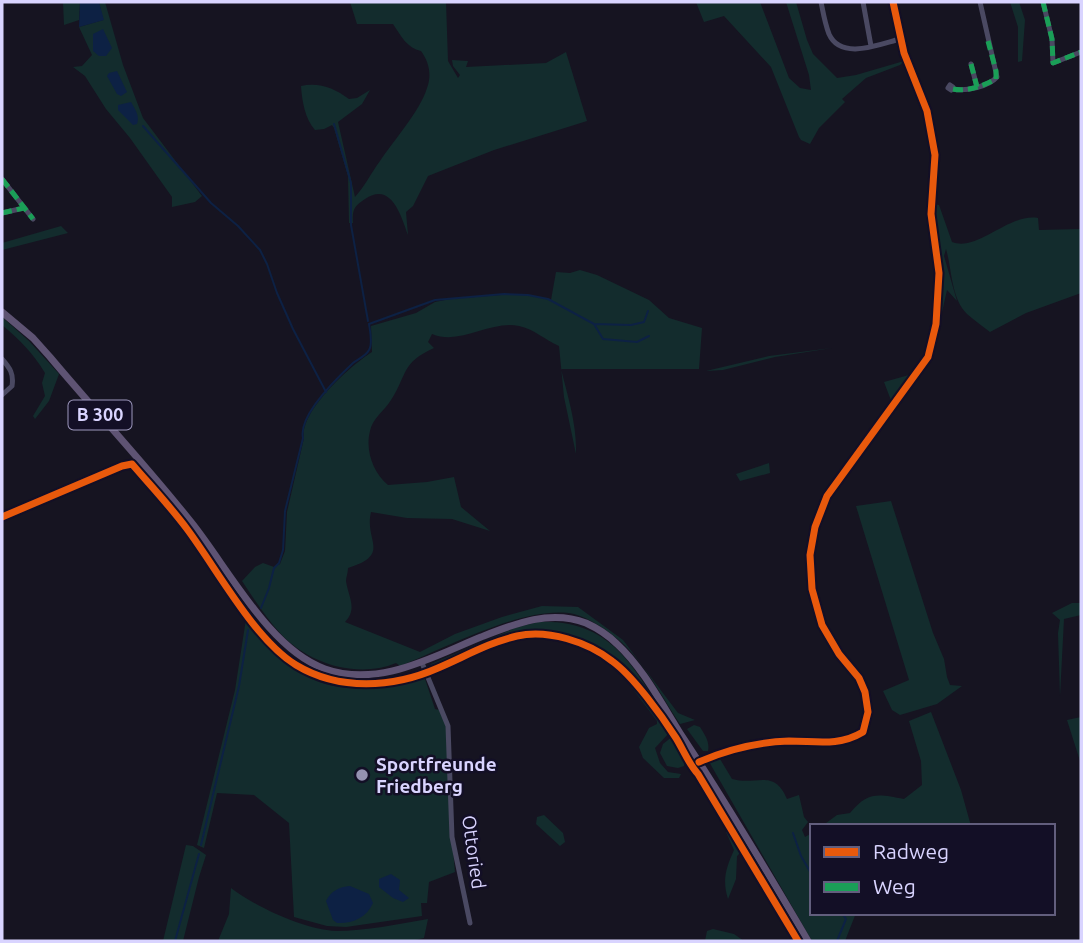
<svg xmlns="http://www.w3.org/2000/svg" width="1083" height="943" viewBox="0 0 1083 943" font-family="Ubuntu,sans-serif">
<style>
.green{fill:#132c2d}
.water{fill:#0d2144}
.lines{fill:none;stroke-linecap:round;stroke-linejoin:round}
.stream{stroke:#0d2144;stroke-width:2}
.minor{stroke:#4a4962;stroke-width:5}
.major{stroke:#5e5373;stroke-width:7}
.quiet{stroke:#1a9f57;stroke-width:5;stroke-dasharray:10 5;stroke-linecap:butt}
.cycleway-casing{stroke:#130f26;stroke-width:11}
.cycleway{stroke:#e8590c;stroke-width:7}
.poi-dot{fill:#9591b1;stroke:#130f26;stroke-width:2.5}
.labels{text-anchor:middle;stroke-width:5;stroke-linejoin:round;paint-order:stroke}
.shield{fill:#130f26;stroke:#9e99be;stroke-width:2}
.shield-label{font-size:18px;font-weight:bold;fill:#d9d4ff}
.poi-label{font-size:19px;font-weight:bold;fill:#d9d4ff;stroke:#130f26;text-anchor:start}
.street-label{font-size:19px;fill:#d9d4ff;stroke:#130f26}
</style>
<rect width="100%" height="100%" fill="#161421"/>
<path class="green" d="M63 2H80L79 20 64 25Z
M99 2H105L123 65 143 118 202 196 195 202 172 207V197L130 138 106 109 85 76 73 67 82 66 92 55 79 27 103 20Z
M350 2H446L448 61 458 78 460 75 453 66 452 60 468 61 466 67 546 63 566 52 587 121 494 150 428 176 413 206 406 212 408 235C401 215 391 181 365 199 354 206 352 210 353 223H349L348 176 334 128 332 125 324 129 315 130C305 119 302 101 301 86 319 82 334 88 349 99L357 98 370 90 362 104 338 122 355 197C365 186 371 173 380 161 394 140 420 111 427 88 432 75 429 62 421 51 407 48 401 36 393 24H357Z
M696 2H760L789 78 800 88 811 90 809 75 786 2H796L807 40 813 54 837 78 856 75 904 61 900 65 866 78 842 99 845 102 819 128 810 144 801 140 799 137 771 67 724 16 704 22Z
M1010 2H1019L1025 20 1022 61 1018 62V27Z
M935 204 939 205 952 242C978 252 1008 213 1038 218L1039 230 1081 229V293L1026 313 990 332C982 326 974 320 967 314 951 298 952 269 946 249L944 256 957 301 947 290 936 339 942 299Z
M61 226 68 233 2 250V243Z
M580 270 597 275 649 300 669 318 702 328 699 369H561C568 397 577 425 576 454L564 397 559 346C545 340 534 329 519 326 490 320 460 346 432 334L428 342 434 348C401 363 408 373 391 400 385 410 372 419 370 431 365 450 373 473 388 485L427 482 454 477 461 507 490 531 452 519 407 518 371 512C364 541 392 554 348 568 348 573 346 577 346 581 348 596 358 609 345 622L420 652 455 634 502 617 542 606 578 607 623 640 678 713 695 720 680 724C662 697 645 663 620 641 608 631 590 618 574 614 526 604 446 648 400 666L396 663C358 679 309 664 281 634 266 618 254 599 242 581L255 567 263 563 274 567 280 564 285 551 287 512 304 438C299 412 351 365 372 352L371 326 416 313 435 302 450 299 514 294 528 295 551 300 556 272 570 273Z
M2 317 29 341 59 374 49 401 35 419 33 416 45 396 42 383 45 373C33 353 20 340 2 325Z
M832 348 775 357 723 370 706 371 769 356Z
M920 365 892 403 884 382 909 375Z
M769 463 770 473 740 481 736 474Z
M891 501 933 633 944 659 947 677 950 685 962 686 937 704 900 715 892 710 883 691 909 680 856 506Z
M1072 603H1081V615L1064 619 1060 696 1058 633 1060 620 1052 613Z
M246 619C272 657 309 690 358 688 379 687 402 681 423 677L425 679 435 709 439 710 446 725 450 817 455 872 429 882 427 903H421L422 916 346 927 327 926 294 917 289 823 254 795 217 793 204 848 197 845 235 690Z
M538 622C614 619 635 670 671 727L620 664 586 643 584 639 561 633 518 634 472 650 439 667 428 669 431 664 515 628Z
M621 670 670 732 655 748 660 763 668 772 681 774 679 778H664L643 758 639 747 649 728 657 724V721L620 672Z
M931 712 961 790 971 826H822L837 815 850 813C868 791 878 794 904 799L922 785 921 761 909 721Z
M1081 717V764L1067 720Z
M694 725 700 727C705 735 710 742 708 751H703L687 729Z
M673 736 685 761 684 766 678 768 667 766 660 753 663 744Z
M720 759 732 779C757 786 774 768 787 799L799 795 804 817 808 822 802 830 805 837 812 833V913H856L845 941H812L712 767 710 763Z
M691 763 706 780 735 825 803 941H800L705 781Z
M544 815 563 833 565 842 560 846 536 824 537 817Z
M729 829 742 851 737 856 736 879 728 899C722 880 726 868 734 850L726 832Z
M186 845 193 846 206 855 199 877 183 941H163Z
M231 888C256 907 305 930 336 931 366 931 398 924 428 919L424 938 411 941H218L229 914Z
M713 929 734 934 744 941H705L707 931Z"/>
<path class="water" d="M80 2H99L104 20 79 27Z
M103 29 112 48 106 56H99L93 51V34Z
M117 71 127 92 121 96 117 94 107 76 109 73Z
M131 102C135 109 140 116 137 124L133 125 118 110V105Z
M391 874 400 880 399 890 409 898 403 902 393 898 379 887V879Z
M350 886 369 894 373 903C367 918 351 924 337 923L333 920 326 901C331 891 339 887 350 886Z"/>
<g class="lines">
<path class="stream" d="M334 124 351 183V225L368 321
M143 126 211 203 238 226 260 250 267 264 277 293 293 329 326 392
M594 324 603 339 637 342 649 336
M261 608 269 588 274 568 279 563 283 550 285 511 303 438C298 416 337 378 353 363 358 359 366 356 369 350 373 344 370 331 369 324L435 300 504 294 528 295 548 299 594 324 631 325 644 322 648 311
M793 833 801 856 812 875
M201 845 239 686 248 630
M175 941 199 854
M837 941 846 919 842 913"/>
<path class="minor" d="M821 2C823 12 825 24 829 34 841 61 880 44 900 39
M863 2 871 46
M1043 2 1052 39 1053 63 1081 52
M971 64 977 87
M950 85 953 87 951 90 948 88Z
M953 89C966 92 989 86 997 77L980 2
M2 179 33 219
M2 213 24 208
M2 359C10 368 14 374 12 386L2 395
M422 663 448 726 452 837 470 923
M699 762C726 750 759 742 789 741 816 741 838 747 863 732L868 712 865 692 859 678 839 654 822 625 812 589 810 555 815 527 827 496 928 357 936 324 939 273 931 214 935 155 927 111 904 53 893 2"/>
<path class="major" d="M2 312 33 338 50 357C96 412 146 465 191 522 228 568 269 649 325 669 379 688 432 657 481 637 514 624 550 609 586 623 597 628 608 635 617 644 643 668 661 703 680 733 725 801 767 871 808 941"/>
<path class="quiet" d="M1043 2 1052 39 1053 63 1081 52
M971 64 977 87
M953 89C967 92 983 86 996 79V71L988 41
M2 179 33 219
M2 213 24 208"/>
<defs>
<path id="cycleway" d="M2 517 122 466 132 464C150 485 170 506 187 529 217 569 254 639 296 665 339 691 393 688 438 668 464 657 490 642 517 636 548 629 588 642 612 661 633 676 662 716 676 738 684 751 688 763 698 774L798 941
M699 762C726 750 759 742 789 741 816 741 838 747 863 732L868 712 865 692 859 678 839 654 822 625 812 589 810 555 815 527 827 496 928 357 936 324 939 273 931 214 935 155 927 111 904 53 893 2"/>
</defs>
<use href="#cycleway" class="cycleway-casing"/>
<use href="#cycleway" class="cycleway"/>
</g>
<circle class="poi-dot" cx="362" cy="775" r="7"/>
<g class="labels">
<rect class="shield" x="68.5" y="400.5" width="63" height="29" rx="5"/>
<g class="shield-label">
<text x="100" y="421">B 300</text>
</g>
<g class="poi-label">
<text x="376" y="771">Sportfreunde<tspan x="376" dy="22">Friedberg</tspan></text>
</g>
<g class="street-label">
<text transform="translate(474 852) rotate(82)" y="7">Ottoried</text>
</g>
</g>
<rect width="1083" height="943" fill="none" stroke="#d9d4ff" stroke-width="7"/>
<rect x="810" y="824" width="245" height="91" fill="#130f26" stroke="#625e7d" stroke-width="2"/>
<rect x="824" y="847" width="35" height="10" fill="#e8590c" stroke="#625e7d" stroke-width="2"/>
<text x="873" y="859" font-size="21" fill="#d9d4ff">Radweg</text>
<rect x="824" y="882" width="35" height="10" fill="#1a9f57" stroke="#625e7d" stroke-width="2"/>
<text x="873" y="894" font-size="21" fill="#d9d4ff">Weg</text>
</svg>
